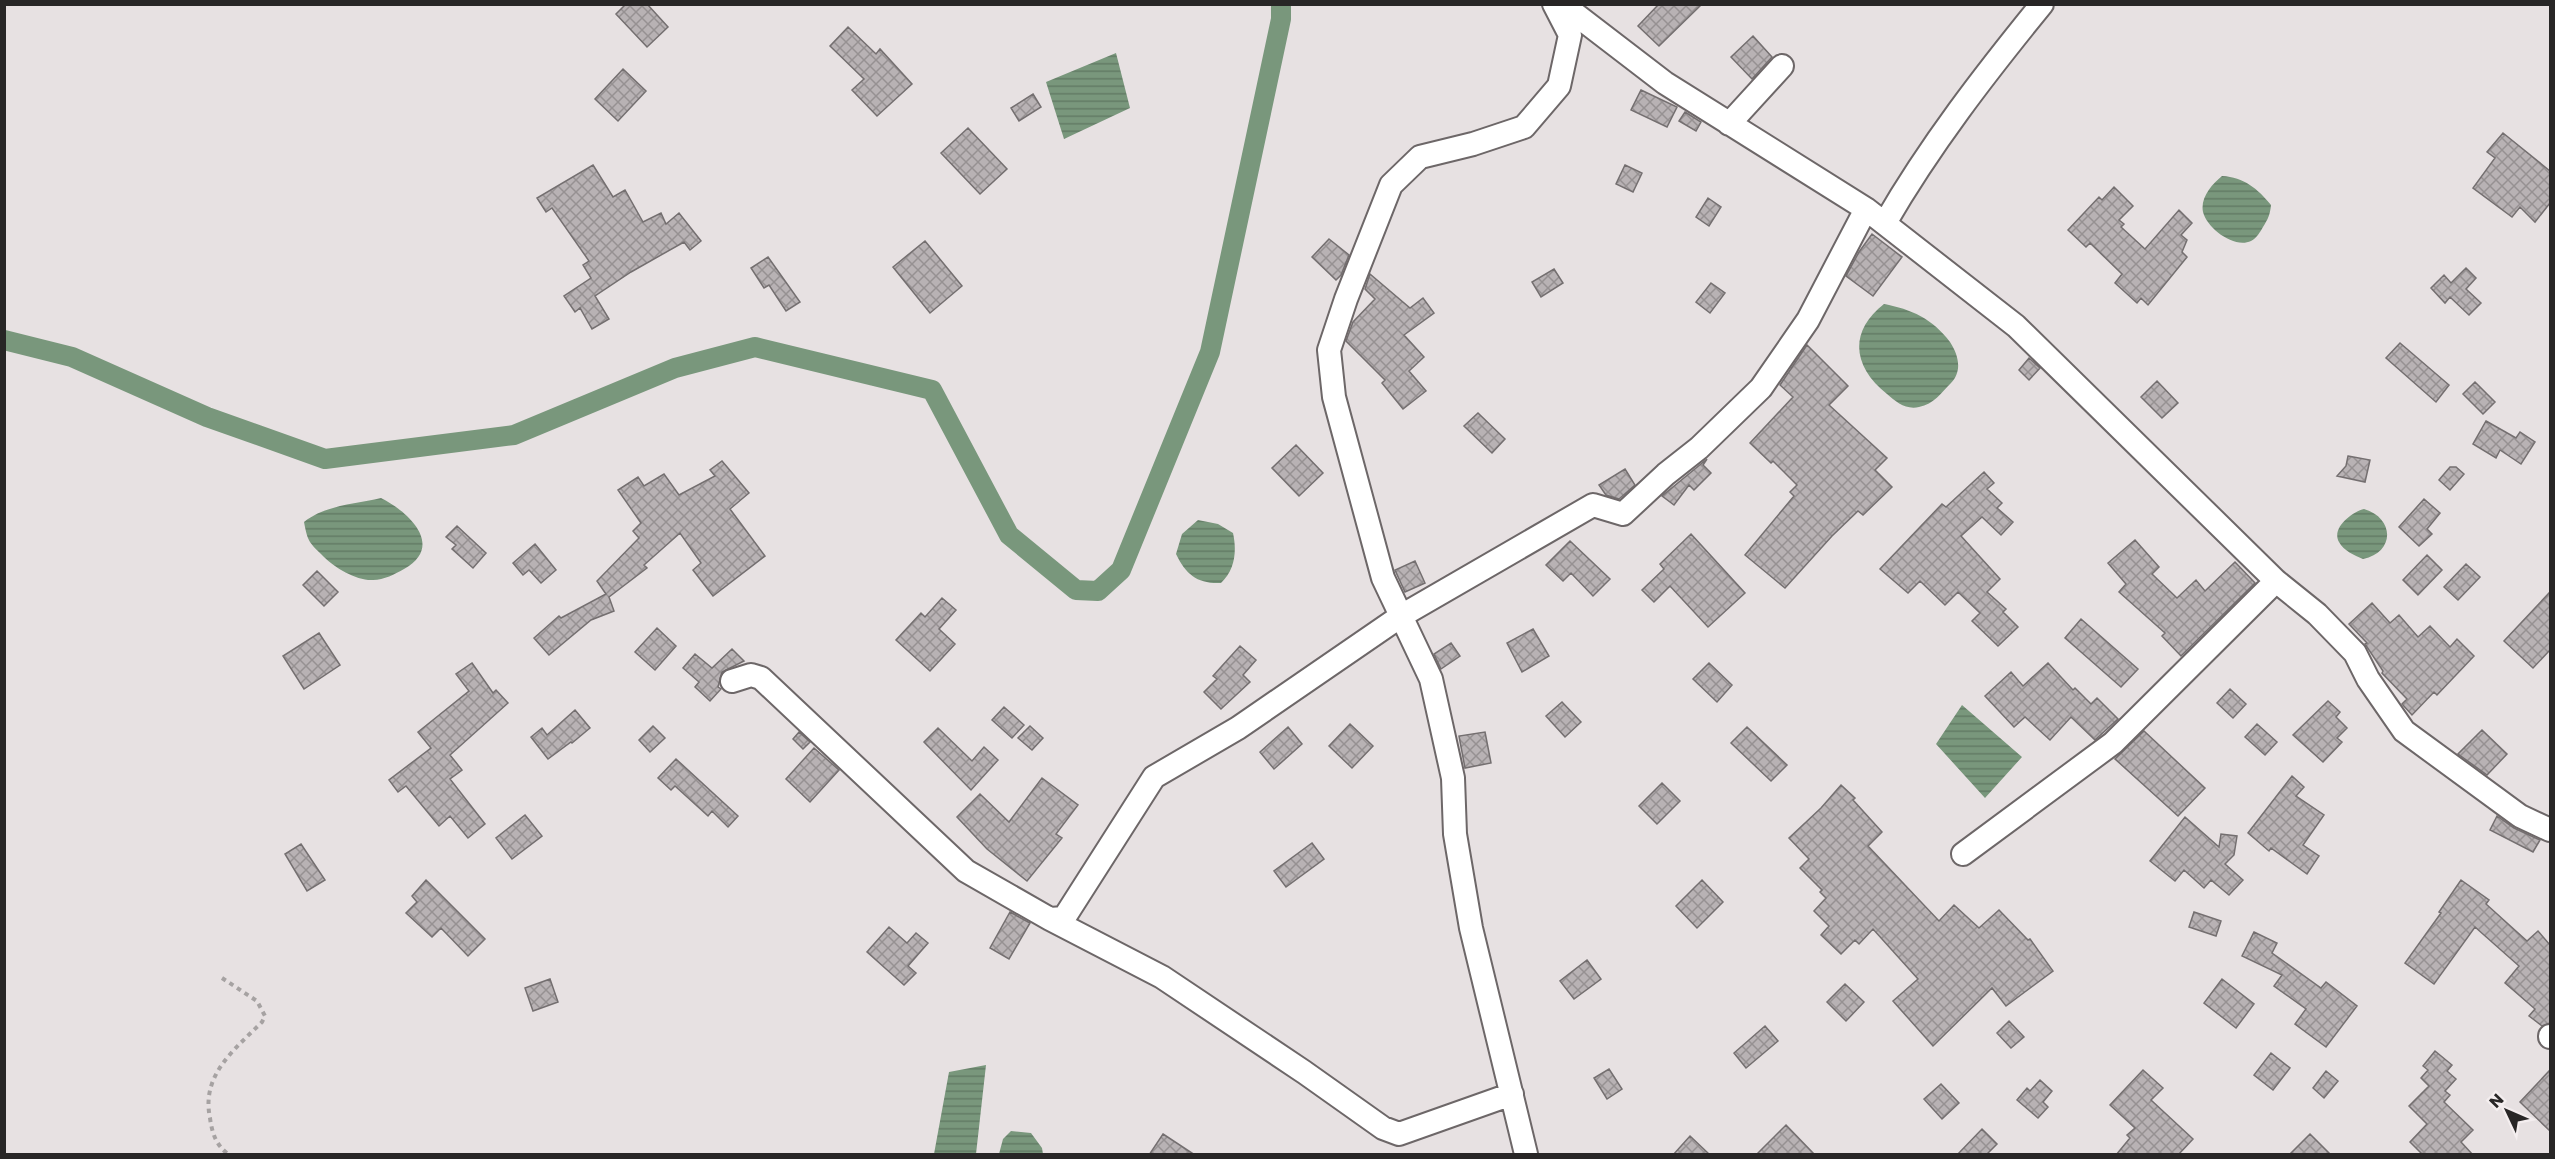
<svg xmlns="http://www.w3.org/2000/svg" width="2555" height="1159" viewBox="0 0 2555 1159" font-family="Poppins,sans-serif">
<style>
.water{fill:url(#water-rules)}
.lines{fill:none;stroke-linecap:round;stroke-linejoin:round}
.canal{stroke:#79977c;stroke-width:20}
.building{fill:url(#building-cross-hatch);stroke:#746f70;stroke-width:1.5}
.minor-casing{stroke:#6d6768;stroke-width:26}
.path{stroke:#a6a2a2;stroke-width:4;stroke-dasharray:4.5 4.5;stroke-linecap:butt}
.minor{stroke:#fff;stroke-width:22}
</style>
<defs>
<pattern id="water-rules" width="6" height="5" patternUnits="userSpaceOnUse" patternTransform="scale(1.5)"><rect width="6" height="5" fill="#79977c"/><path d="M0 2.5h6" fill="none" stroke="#637b65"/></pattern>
<pattern id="building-cross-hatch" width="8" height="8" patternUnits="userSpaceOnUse" patternTransform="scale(1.5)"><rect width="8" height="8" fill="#b8b2b4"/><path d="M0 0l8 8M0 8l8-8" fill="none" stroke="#969192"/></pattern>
</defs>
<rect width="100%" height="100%" fill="#e7e1e2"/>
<path class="water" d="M1116 53 1130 108 1064 139 1046 82Z
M2222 176C2244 177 2258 189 2271 205 2270 215 2268 219 2263 227 2260 232 2257 238 2251 241 2234 249 2207 228 2203 212 2200 198 2212 184 2222 176Z
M1884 304C1911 309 1933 319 1950 342 1958 354 1963 371 1951 383 1941 393 1934 404 1919 407 1906 410 1896 402 1887 394 1853 367 1848 332 1884 304Z
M381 498C409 512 445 546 404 569 395 574 384 580 373 580 357 581 335 568 324 557 309 542 308 543 304 522 325 505 356 504 381 498Z
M2364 509C2395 518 2395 553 2363 559 2354 555 2344 551 2339 542 2331 528 2352 512 2364 509Z
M1198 520 1218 524 1233 533C1237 551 1235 570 1221 583 1198 584 1186 575 1176 554L1182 534Z
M1962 705 2022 757 1985 798 1936 744Z
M986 1065 976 1154H934L949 1072Z
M1011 1131 1031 1133 1042 1148 1043 1154H999L1003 1139Z"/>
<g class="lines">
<path class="canal" d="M4 340 72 357 207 417 325 459 514 435 675 368 755 347 932 390 1009 535 1076 590 1098 591 1121 570 1210 352 1281 19V4"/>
</g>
<path class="building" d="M626 4H647L668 27 647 47 616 14Z
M1659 4H1702L1659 46 1638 26Z
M848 27 876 54 880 49 912 84 877 116 852 90 864 79 830 46Z
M1753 36 1772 57 1752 79 1731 57Z
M623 69 646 91 618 121 595 99Z
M1641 90 1677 107 1667 127 1631 110Z
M1033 94 1041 107 1019 121 1011 108Z
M1685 112 1701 122 1696 131 1679 121Z
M968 128 1007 169 980 194 941 153Z
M2503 133 2550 171V203L2535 222 2520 207 2512 217 2473 188 2495 158 2487 152Z
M593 165 613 197 625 190 643 222 661 213 666 224 679 213 701 241 690 250 684 242 631 272 595 296 609 319 592 329 580 308 575 312 564 296 591 278 583 265 589 261 552 208 546 212 537 198Z
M1625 165 1642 173 1633 192 1616 184Z
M2114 187 2133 206 2119 220 2124 224 2121 227 2145 249 2179 210 2192 223 2181 235 2187 240 2182 252 2187 257 2148 305 2141 298 2137 303 2115 283 2122 274 2090 243 2086 247 2068 230 2099 197 2102 200Z
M1708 198 1721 207 1709 226 1696 217Z
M1872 234 1902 257 1873 296 1846 276 1859 252Z
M1329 239 1349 255 1341 275 1336 280 1312 257Z
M925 241 962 286 930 313 893 267Z
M768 257 800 302 786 311 769 285 764 288 751 268Z
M2466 268 2476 278 2466 289 2481 303 2469 315 2450 297 2445 303 2431 288 2444 275 2451 283Z
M1554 269 1563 283 1541 297 1532 282Z
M1370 274 1410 308 1423 298 1434 313 1404 335 1424 357 1409 371 1426 391 1403 409 1382 383 1385 380 1346 341 1353 322 1375 299 1365 289Z
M1711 283 1725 293 1710 313 1696 302Z
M2400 343 2449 385 2436 402 2386 358Z
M1807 345 1848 386 1829 405 1887 458 1875 470 1892 487 1863 515 1858 511 1832 536 1785 588 1745 555 1794 496 1790 492 1797 485 1773 461 1771 463 1750 443 1793 397 1780 385Z
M2029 358 2040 368 2029 380 2019 370Z
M2157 381 2178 403 2162 418 2141 397Z
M2475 382 2495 402 2483 414 2463 394Z
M1478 413 1505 439 1492 453 1464 426Z
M2486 421 2516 438 2520 432 2535 442 2521 464 2500 450 2496 458 2473 444Z
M1296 445 1323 473 1299 496 1272 468Z
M2348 456 2370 460 2365 482 2337 476 2346 466Z
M1707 459 1703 465 1711 473 1694 490 1689 485 1674 505 1662 496Z
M722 461 749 493 730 509 765 556 713 596 693 570 701 563 680 533 644 565 647 568 609 597 614 611 591 620 549 655 534 638 559 616 561 618 606 594 597 581 639 538 633 531 641 523 618 490 638 477 644 486 664 474 679 495 715 476 710 470Z
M2450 467H2456L2464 474 2450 490 2439 480Z
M1625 469 1635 485 1619 499 1606 495 1599 485Z
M1984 472 1994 483 1987 489 2002 503 1997 508 2013 522 2001 535 1982 517 1961 536 2000 579 1987 592 2006 609 2003 612 2018 627 1998 646 1972 621 1980 613 1958 592 1945 605 1920 581 1908 593 1880 569 1942 504 1946 507Z
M2424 499 2440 513 2427 529 2432 534 2419 546 2399 527Z
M457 526 486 553 473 568 452 549 456 545 446 537Z
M1691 534 1745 593 1708 627 1670 586 1654 602 1642 590 1664 569 1660 564Z
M2135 540 2159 567 2152 574 2177 598 2196 580 2205 591 2235 562 2255 583 2181 656 2162 636 2165 633 2119 592 2126 584 2108 563Z
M1570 541 1610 579 1593 596 1571 573 1563 581 1546 565Z
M535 544 556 570 541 583 529 570 523 575 513 563Z
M2427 555 2442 570 2418 595 2403 580Z
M1415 561 1425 583 1405 592 1395 570Z
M2466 564 2480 577 2458 600 2444 587Z
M317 571 338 592 324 606 303 585Z
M2550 592V650L2533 668 2504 641Z
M942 598 956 610 939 629 955 644 930 671 896 640 921 613 925 617Z
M2372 603 2390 623 2399 615 2418 637 2430 626 2450 647 2457 639 2474 656 2437 695 2434 692 2412 715 2402 704 2407 699 2382 673 2383 671 2365 644 2367 643 2349 624Z
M2081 619 2138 669 2121 687 2065 638Z
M657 628 676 646 655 670 635 652Z
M1533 629 1549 656 1522 672 1507 643Z
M319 633 340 665 304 689 283 656Z
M1451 643 1460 656 1441 669 1434 654Z
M1240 646 1256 660 1243 675 1250 682 1221 709 1204 692 1217 679 1213 676Z
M732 649 744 661 722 672 718 687 721 689 710 701 695 687 699 682 683 668 695 654 712 668Z
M472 663 493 693 496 690 508 703 450 755 462 770 450 779 485 824 468 838 450 816 439 826 406 786 398 792 389 780 431 748 418 732 469 691 456 674Z
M1709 663 1732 685 1717 702 1693 679Z
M2048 663 2073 690 2075 688 2091 704 2097 698 2118 719 2095 740 2071 717 2050 740 2025 717 2014 727 1985 696 2011 672 2023 686Z
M2230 689 2246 704 2233 718 2217 703Z
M2328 701 2340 712 2336 717 2347 728 2337 738 2342 742 2323 762 2293 735Z
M1562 702 1581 722 1565 737 1546 716Z
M1004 707 1024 725 1012 738 992 720Z
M575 710 590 728 572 743 571 742 548 759 531 737 542 728 547 735Z
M1350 724 1373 746 1352 768 1329 746Z
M2257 724 2277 742 2265 755 2245 737Z
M653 726 665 738 650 752 639 740Z
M1030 726 1043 738 1032 750 1018 738Z
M1288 727 1302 744 1274 769 1260 752Z
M1747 727 1787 765 1771 781 1731 743Z
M938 728 972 761 984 747 998 760 971 790 924 742Z
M2482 730 2507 754 2487 775 2458 754Z
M2144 731 2205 788 2178 816 2115 759Z
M799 732 810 742 803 749 793 739Z
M1485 732 1491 763 1465 768 1459 736Z
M814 748 839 770 810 802 786 779Z
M676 759 738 816 728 827 712 811 708 816 675 786 671 790 658 778Z
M2292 776 2304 787 2296 796 2324 815 2303 845 2319 856 2307 874 2271 848 2269 851 2248 833Z
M1042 778 1078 805 1056 834 1062 838 1027 881 987 849 957 817 980 794 1009 822Z
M1662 783 1680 801 1657 824 1639 806Z
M1841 785 1855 798 1853 800 1882 832 1868 846 1939 921 1954 905 1979 928 1999 910 2028 940 2030 939 2053 971 2006 1006 1992 988 1933 1046 1893 1001 1918 979 1873 929 1859 944 1855 940 1841 954 1821 935 1829 926 1814 911 1826 898 1820 892 1822 890 1800 868 1809 859 1789 838 1821 808Z
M525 815 542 836 512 859 496 838Z
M2497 816 2514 828 2540 840 2533 852 2490 830Z
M2185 817 2219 847 2221 834 2237 836 2234 855 2225 864 2243 880 2229 895 2211 880 2204 888 2184 870 2175 881 2150 861Z
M1312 843 1324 859 1286 887 1274 871Z
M301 844 325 880 307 891 285 854Z
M426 880 485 939 468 956 441 928 432 937 406 913 417 902 412 896Z
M1702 880 1723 902 1697 928 1676 906Z
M2461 880 2489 900 2486 904 2527 941 2538 931 2550 945V1023L2542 1026 2529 1016 2535 1009 2505 983 2519 966 2475 927 2434 984 2405 963 2441 913 2439 912Z
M1010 912 1030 923 1009 959 990 948Z
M2194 912 2221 921 2216 936 2189 927Z
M889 927 907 943 916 933 928 943 908 966 916 973 904 985 867 952Z
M2254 932 2277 943 2272 953 2321 988 2326 982 2357 1006 2326 1047 2295 1024 2306 1009 2274 986 2282 975 2242 956Z
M1587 960 1601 979 1574 999 1560 981Z
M550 979 558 1002 533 1011 525 988Z
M2222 979 2254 1004 2236 1028 2204 1003Z
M1845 984 1864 1002 1846 1021 1827 1002Z
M2009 1021 2024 1037 2011 1048 1997 1033Z
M1765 1026 1778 1041 1746 1068 1734 1053Z
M2435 1051 2452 1065 2447 1071 2456 1079 2445 1091 2450 1095 2444 1102 2473 1130 2461 1142 2473 1155H2423L2410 1142 2427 1124 2409 1106 2429 1086 2421 1078 2428 1070 2423 1066Z
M2271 1053 2290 1068 2273 1090 2254 1075Z
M1609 1069 1622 1089 1607 1099 1594 1078Z
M2143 1070 2163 1088 2151 1100 2193 1139 2178 1155H2116L2130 1138 2127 1135 2135 1128 2110 1105Z
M2550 1070V1131L2520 1102Z
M2326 1071 2338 1081 2324 1098 2313 1088Z
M2040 1080 2052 1091 2043 1102 2048 1107 2038 1118 2017 1100 2027 1088 2030 1091Z
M1941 1084 1959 1103 1942 1119 1924 1099Z
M1786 1125 1815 1155H1756Z
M1982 1129 1997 1144 1986 1155H1957Z
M1163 1134 1195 1155H1149Z
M2310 1134 2331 1155H2289Z
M1690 1136 1710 1155H1673Z"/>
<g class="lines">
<defs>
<path id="minor" d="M1562 4 1665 83 1866 209 2016 326 2276 581 2317 614 2355 653 2368 679 2404 731 2520 816 2550 830
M1729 124 1782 66
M1885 223C1930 145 1985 74 2042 4
M732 681 751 675 761 678 966 871 1050 919 1162 977 1304 1072 1383 1128 1399 1134 1512 1094
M1963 854 2113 743 2276 581
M1050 919 1064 918 1154 777 1238 728 1401 616 1593 505 1623 514 1666 474 1699 448 1761 388 1808 320 1866 209
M2550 1037V1036
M1526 1154 1471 928 1455 834 1453 778 1431 679 1383 578 1334 397 1329 350 1346 299 1391 185 1420 157 1473 144 1524 127 1559 86 1570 35 1554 4"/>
</defs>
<use href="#minor" class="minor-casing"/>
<path class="path" d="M222 978 257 1001 265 1016 262 1022C234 1050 201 1075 210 1118 212 1133 216 1145 228 1154"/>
<use href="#minor" class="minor"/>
</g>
<rect width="2555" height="1159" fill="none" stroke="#282626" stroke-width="12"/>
<g transform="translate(2507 1111) rotate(314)" stroke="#f4eeef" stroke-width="4.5" paint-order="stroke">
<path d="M0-4.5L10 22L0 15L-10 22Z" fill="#282626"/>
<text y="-9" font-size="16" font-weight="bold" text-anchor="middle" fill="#282626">N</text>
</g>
</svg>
